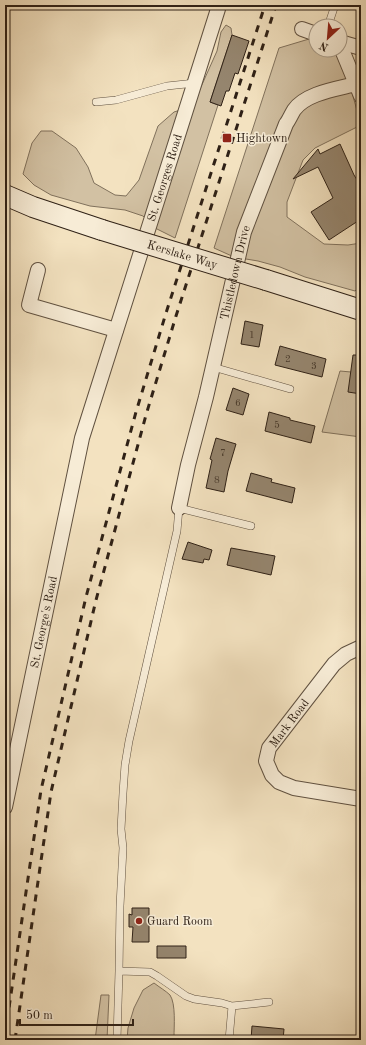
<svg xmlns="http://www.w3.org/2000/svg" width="366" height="1045" viewBox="0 0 366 1045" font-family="'Old Standard TT',serif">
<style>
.green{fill:#d2c1a3;stroke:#80715c}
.building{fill:#95856e;stroke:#2f2116}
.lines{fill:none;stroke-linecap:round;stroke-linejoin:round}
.lane-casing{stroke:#605140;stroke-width:8}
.street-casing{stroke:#605140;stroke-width:16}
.secondary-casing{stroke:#2f2116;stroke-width:22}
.lane{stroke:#f7ecd6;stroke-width:7}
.street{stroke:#f7ecd6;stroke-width:14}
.secondary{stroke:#f7ecd6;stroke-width:20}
.rail{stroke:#2f2116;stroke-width:3;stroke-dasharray:7 7;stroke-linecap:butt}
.secondary-bridge-casing{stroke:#2f2116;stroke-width:22;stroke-linecap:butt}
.secondary-bridge{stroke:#f7ecd6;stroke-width:20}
.poi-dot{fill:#8f2418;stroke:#f7ecd6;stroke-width:1.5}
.labels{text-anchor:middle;stroke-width:3;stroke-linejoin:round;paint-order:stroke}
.number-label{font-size:10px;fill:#483a2c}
.poi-label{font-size:12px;fill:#2f2116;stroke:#f7ecd6;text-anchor:start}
.street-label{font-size:12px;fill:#2f2116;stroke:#f7ecd6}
</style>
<rect width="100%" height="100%" fill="#f3e2c0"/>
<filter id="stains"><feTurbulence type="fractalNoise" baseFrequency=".005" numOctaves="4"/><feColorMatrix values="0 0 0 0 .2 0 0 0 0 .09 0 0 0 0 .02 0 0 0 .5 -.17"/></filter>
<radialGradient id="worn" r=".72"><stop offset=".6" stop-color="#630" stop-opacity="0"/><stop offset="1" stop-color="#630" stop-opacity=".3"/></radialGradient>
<path class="green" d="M226 25 231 28 232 35 210 102 218 105 175 238 155 228 143 216 125 210 90 206 51 195 34 185 23 174 32 143 41 131H52L76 148 88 167 94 183 115 195 126 196 139 180 158 126 174 112 187 108 196 98 217 51 221 32Z
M309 39 316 42V50H333L340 58 346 71 361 125 315 148 303 160 287 202V217L324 244 348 245 361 243V286L355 291 305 277 280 267 258 261 234 257 214 248 279 48Z
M340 371 351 372 361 394V437L322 432Z
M154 983C159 987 166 991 170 995 176 1004 174 1026 174 1037L176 1040H127L128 1028 134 1008 143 990Z
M101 995H109L107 1040H95Z"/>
<path class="building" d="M232 35 249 41 238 74 235 73 229 91H226L221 106 210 102Z
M340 144 354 175 361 186V219L329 240 311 212 333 198 318 167 293 179 318 149 320 154Z
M245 321 263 325 259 347 241 344Z
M280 346 326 359 322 377 275 365Z
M353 355H361V394L348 392Z
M233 388 249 394 243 415 226 410Z
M269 412 290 418V420L315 426 311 443 265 431Z
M216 438 236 444 228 471 224 492 206 488 212 460 210 459Z
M251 473 272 479 271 482 295 488 292 503 246 491Z
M188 542 212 550 209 560 204 559 203 563 182 559Z
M231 548 275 556 271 575 227 565Z
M132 908H149V942H132L133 927H129V914L132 915Z
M157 946H186V958H157Z
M252 1026 284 1029 283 1040H251Z"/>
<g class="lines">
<defs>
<path id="lane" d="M328 26 335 5
M96 102 116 100 167 86 195 83
M213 367 290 389
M119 971 150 972 157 976 186 996 194 999 222 1003 232 1006 229 1040
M232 1006 269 1002
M117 1040 119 971 120 906 123 848 121 829 123 793 125 765 129 741 177 531 179 508 251 526"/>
<g id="street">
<path d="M302 29 316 34"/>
<path d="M340 42 361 48"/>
<path d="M340 45 361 96"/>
<path d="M38 270 29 305 116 330"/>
<path id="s1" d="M179 508 188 465 206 397 244 232 286 124C289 120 291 115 294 110 306 93 337 89 356 84"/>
<path d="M361 647 346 654 334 664 269 748 266 761 272 775 279 782 294 788 361 799"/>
<path id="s2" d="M5 807 82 438 218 9 215 5"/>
</g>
<path id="secondary" d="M5 195 33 207 102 230
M266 280 361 310"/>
</defs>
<use href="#lane" class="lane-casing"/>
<use href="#street" class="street-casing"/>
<use href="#secondary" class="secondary-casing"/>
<use href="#lane" class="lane"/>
<use href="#street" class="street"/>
<use href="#secondary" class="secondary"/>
<path class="rail" d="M5 1035 41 790 86 597 136 412 166 313 265 5
M15 1040 51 792 96 600 146 415 176 316 276 5"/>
<defs>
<g id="secondary-bridge">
<path id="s3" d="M102 230 266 280"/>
</g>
</defs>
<use href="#secondary-bridge" class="secondary-bridge-casing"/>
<use href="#secondary-bridge" class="secondary-bridge"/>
</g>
<g class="poi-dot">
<rect x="222" y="133" width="10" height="10" rx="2"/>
<circle cx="139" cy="921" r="4"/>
</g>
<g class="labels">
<g class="number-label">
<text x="252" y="338">1</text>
<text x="288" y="362">2</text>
<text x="314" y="369">3</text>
<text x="238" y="406">6</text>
<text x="277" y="428">5</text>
<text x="223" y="456">7</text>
<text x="217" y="483">8</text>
</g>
<g class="poi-label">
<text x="236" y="142">Hightown</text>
<text x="147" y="925">Guard Room</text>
</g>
<g class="street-label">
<text dy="4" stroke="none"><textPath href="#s2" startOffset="650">St. Georges Road</textPath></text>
<text dy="4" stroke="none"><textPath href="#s3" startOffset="84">Kerslake Way</textPath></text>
<text dy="4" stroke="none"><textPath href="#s1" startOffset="242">Thistledown Drive</textPath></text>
<text dy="4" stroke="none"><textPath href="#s2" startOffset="189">St. George's Road</textPath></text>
<text transform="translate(289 723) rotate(-53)" y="4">Mark Road</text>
</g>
</g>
<rect width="366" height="1045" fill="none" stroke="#f3e2c0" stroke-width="20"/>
<rect x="6" y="6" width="354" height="1033" fill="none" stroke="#2f2116" stroke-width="2"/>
<rect x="10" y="10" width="346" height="1025" fill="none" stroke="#2f2116"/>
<g transform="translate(328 38) rotate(206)"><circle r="19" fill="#f7ecd6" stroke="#a79b89"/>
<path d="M0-3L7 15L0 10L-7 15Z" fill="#8f2418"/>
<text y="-6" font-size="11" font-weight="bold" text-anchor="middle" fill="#2f2116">N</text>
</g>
<path d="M20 1019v6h113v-6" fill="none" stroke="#2f2116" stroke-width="2"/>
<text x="26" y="1019" font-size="12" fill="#2f2116" stroke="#f7ecd6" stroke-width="3" paint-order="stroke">50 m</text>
<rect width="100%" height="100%" filter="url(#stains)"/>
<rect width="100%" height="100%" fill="url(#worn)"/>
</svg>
